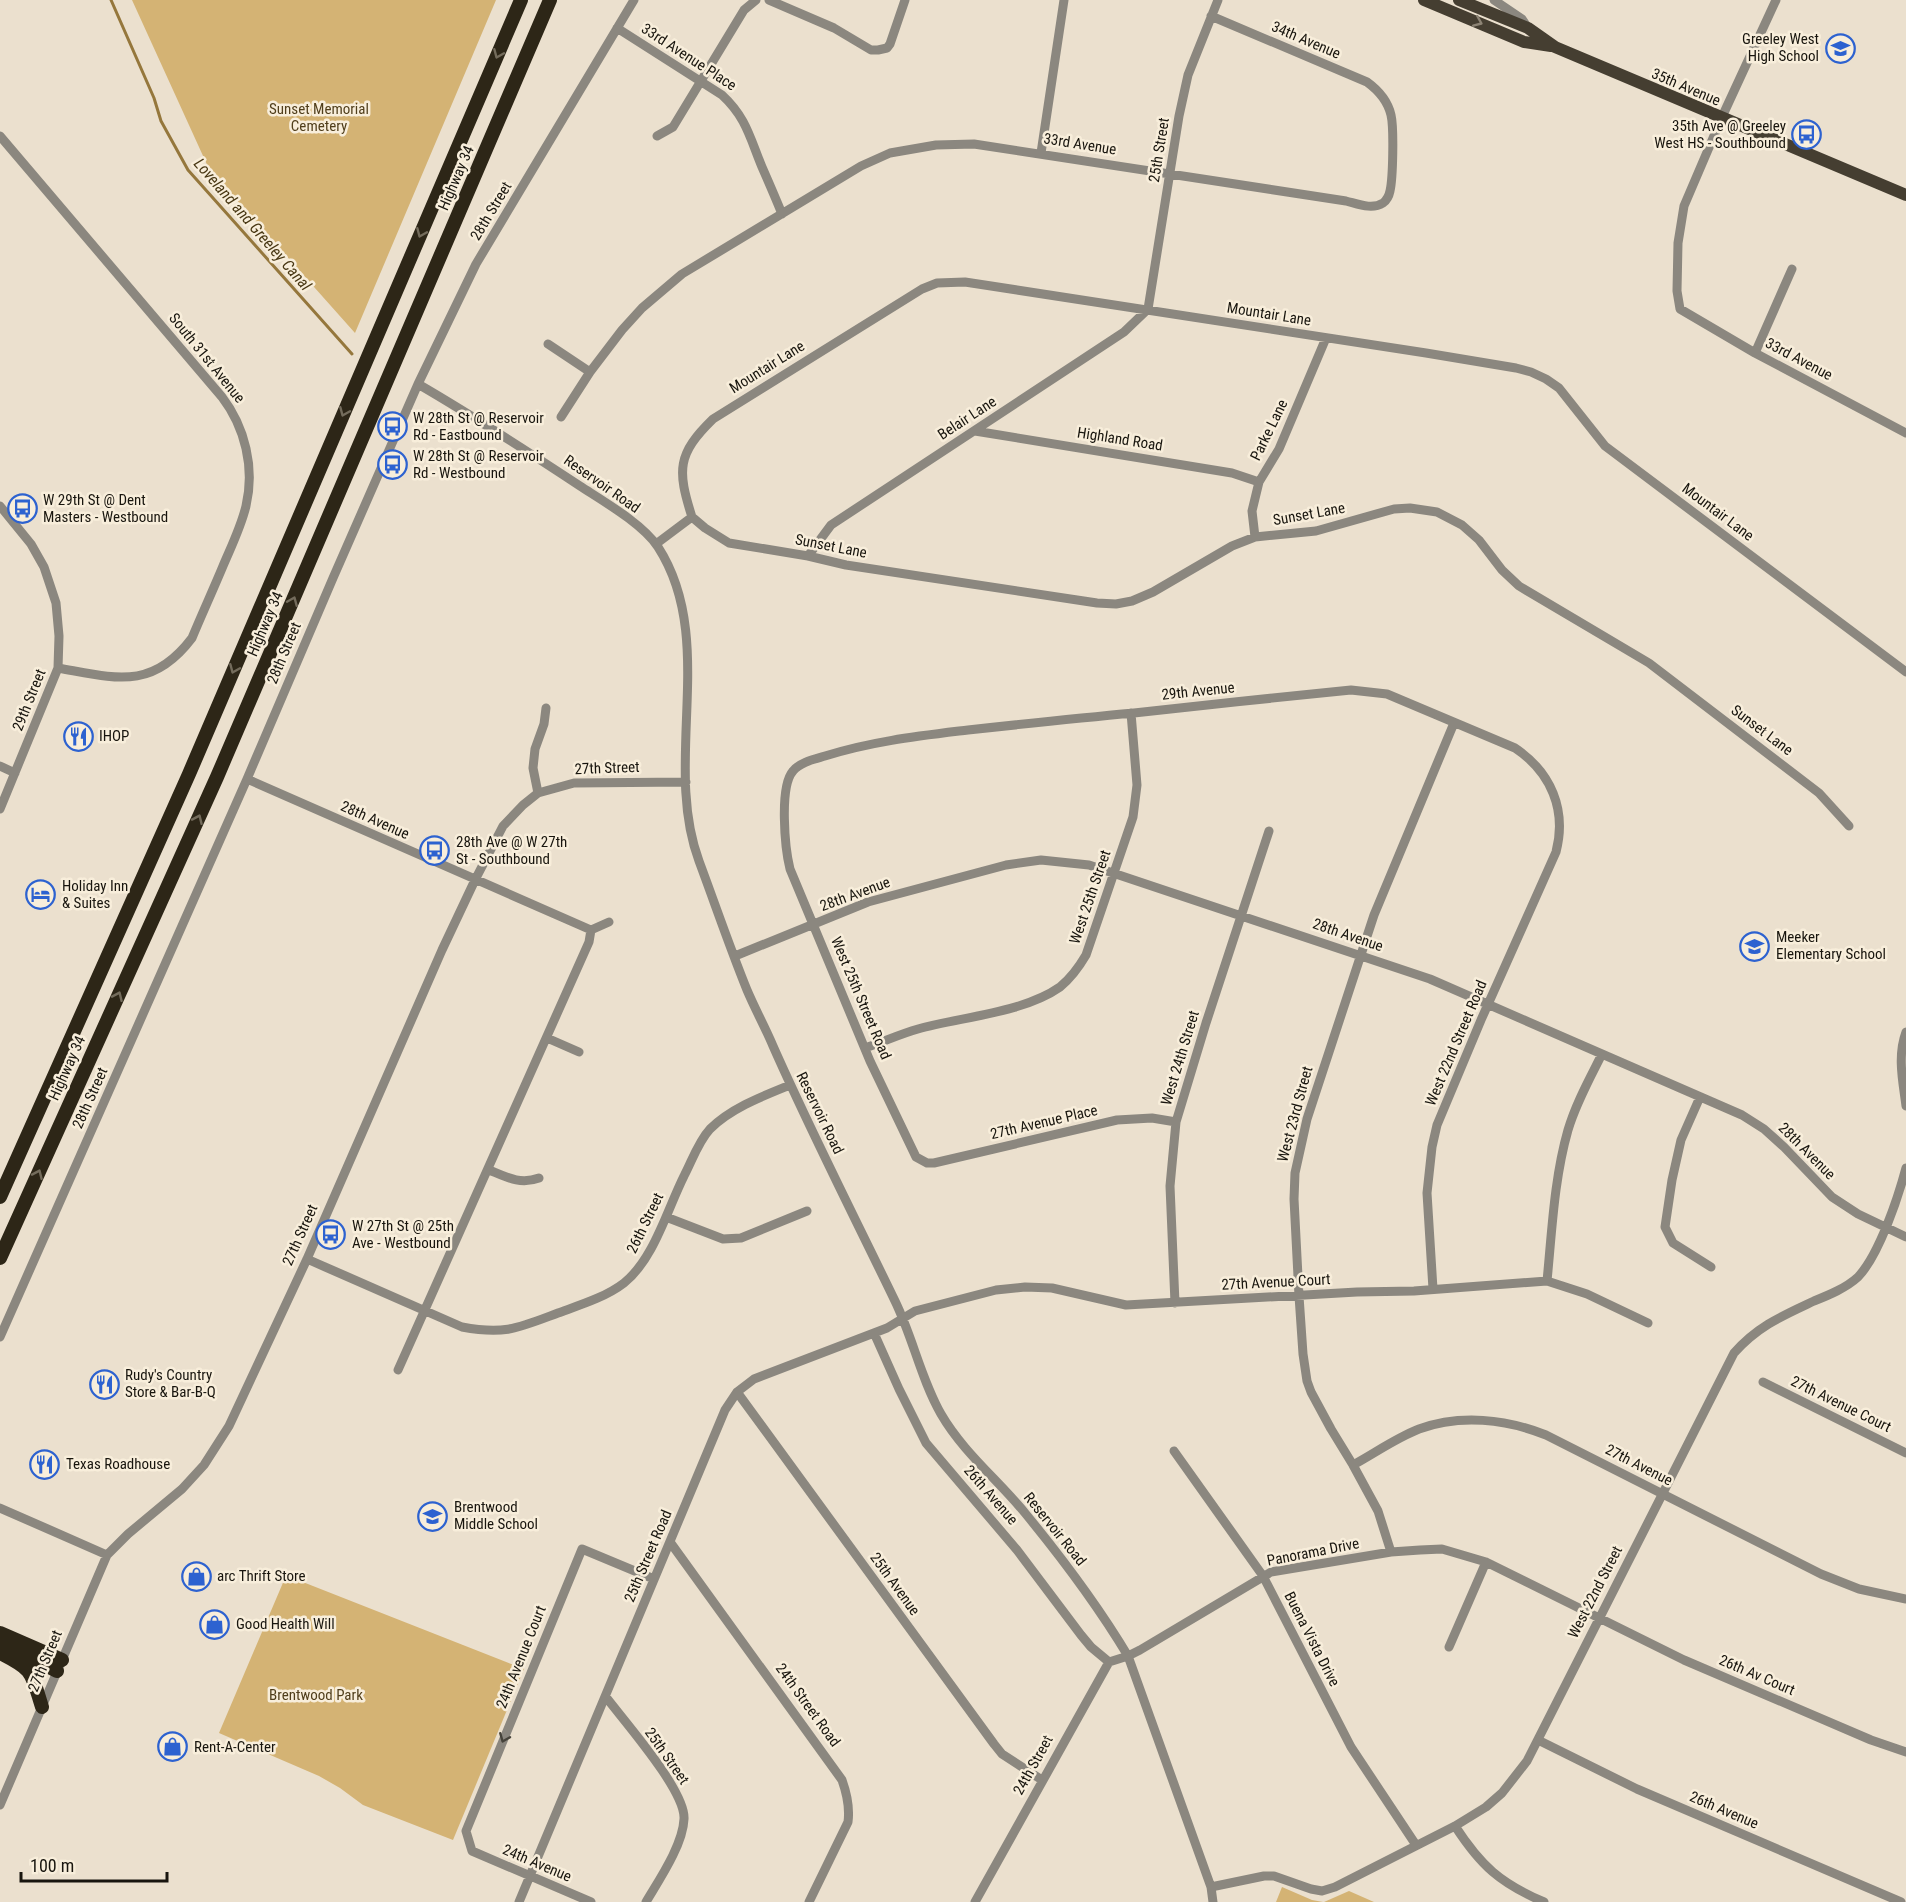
<svg xmlns="http://www.w3.org/2000/svg" width="1906" height="1902" viewBox="0 0 1906 1902" font-family="'Roboto Condensed',sans-serif">
<style>
.green{fill:#d4b374}
.lines{fill:none;stroke-linecap:round;stroke-linejoin:round}
.stream{stroke:#95773c;stroke-width:3}
.minor{stroke:#8b877f;stroke-width:9}
.major{stroke:#453e31;stroke-width:12}
.highway{stroke:#2d2617;stroke-width:14}
.oneway{stroke:#8d8475}
.oneway2{stroke:#746c5c}
.oneway3{stroke:#46433b}
.labels{text-anchor:middle;stroke-width:5;stroke-linejoin:round;paint-order:stroke}
.poi-label{font-size:15px;fill:#18150e;stroke:#f8eedb;text-anchor:start}
.street-label{font-size:15px;fill:#18150e;stroke:#f8eedb}
.park-label{font-size:15px;fill:#503e1b;stroke:#f8eedb}
.water-label{font-size:16px;font-style:italic;fill:#483713;stroke:#f8eedb}
</style>
<rect width="100%" height="100%" fill="#ebe0ce"/>
<path class="green" d="M132 0H496L355 333 209 169Z
M285 1575 524 1669 453 1840 363 1805 340 1788 319 1776 219 1733 285 1578Z
M1282 1887 1312 1900 1323 1902H1276Z
M1349 1891 1374 1902H1324Z"/>
<g class="lines">
<path class="stream" d="M111 0 154 98 161 121 188 170 352 354"/>
<path class="minor" d="M769 0 834 28 871 50H878L887 48 890 44 905 0
M1494 0 1522 19 1528 28
M1776 0 1722 117 1684 206 1678 243 1677 291 1680 309 1755 353 1906 433
M617 28 722 95C746 117 750 138 762 167 769 183 776 199 782 214
M0 136 222 397C245 427 255 468 246 506 241 527 231 547 223 566 213 590 202 614 192 638 152 691 115 678 58 668
M657 136 673 127 744 10 756 0
M1041 153 1064 0
M548 344 590 372
M1755 353 1792 269
M418 384C473 416 527 451 580 486 603 501 643 524 658 547 718 640 662 762 699 861 715 904 730 948 747 990 755 1009 765 1027 773 1046 811 1132 854 1216 895 1301 913 1338 921 1379 941 1414 963 1452 998 1480 1025 1513 1062 1558 1098 1606 1128 1656L1211 1887 1213 1902
M561 417 590 372 622 330 642 308 682 274 861 166 890 153 936 145 974 144 1346 201C1358 204 1372 210 1383 203 1387 200 1389 196 1390 191 1393 178 1394 128 1391 115 1388 102 1378 90 1367 82L1211 16
M975 431 1232 473 1259 482
M0 506 31 544 44 567 56 603 59 636 58 668 0 809
M692 517 705 528 729 543 808 556 846 565 1097 603 1116 604 1132 601 1153 592 1232 546 1255 537 1316 531 1394 509 1410 508 1437 512 1462 525 1479 540 1502 570 1519 586 1649 663 1819 793 1849 826
M1255 537 1252 511 1259 482 1279 449 1326 338
M656 544 692 517C677 470 677 454 713 419L922 289 937 283 965 282 1426 353 1516 368 1531 372 1546 379 1559 388 1605 446 1906 672
M808 556 831 525 1124 332 1148 309 1179 116 1188 75 1218 0
M0 766 15 773
M247 779 591 930
M538 793 533 768 535 749 544 724 546 708
M735 956 868 902 1006 865 1041 860 1089 865 1430 979 1742 1115 1764 1129 1784 1147 1832 1197 1858 1214 1906 1237
M1906 1032C1897 1056 1903 1082 1906 1106
M547 1038 579 1052
M865 1048C883 1042 900 1034 918 1029 961 1017 1023 1013 1060 987 1071 978 1079 967 1086 955L1133 817 1137 785 1131 713
M1700 1097 1681 1140 1672 1180 1665 1227 1673 1243 1711 1267
M1176 1122 1152 1118 1117 1120 934 1163H927L916 1157 870 1061 790 869C785 849 779 787 793 771 800 762 815 759 825 756 873 741 919 736 968 730 1023 724 1079 718 1134 713 1206 705 1279 697 1351 690L1387 694 1515 748C1551 772 1567 810 1556 852L1481 1020 1437 1125 1432 1147 1427 1193 1433 1289
M489 1170C506 1177 520 1185 539 1178
M666 1217 723 1239 741 1238 807 1211
M307 1259 462 1327C505 1335 518 1328 558 1313 580 1305 606 1297 624 1283 654 1259 667 1210 684 1176 692 1161 698 1142 710 1129 731 1108 763 1096 790 1085
M1547 1281C1552 1231 1554 1179 1568 1130 1576 1103 1590 1078 1602 1054
M1175 1303 1170 1186 1176 1122 1206 1023 1269 831
M874 1333 899 1389 926 1443 1017 1550 1081 1635 1091 1647 1109 1662
M0 1337 247 779 333 578 418 384 476 264 634 0
M398 1370 589 942 591 930 609 922
M1763 1382 1906 1453
M737 1392 994 1744 1002 1754 1042 1780
M1174 1451 1263 1576 1351 1747 1416 1845
M1353 1465C1375 1453 1396 1438 1419 1429 1460 1414 1506 1419 1546 1435L1821 1574 1859 1589 1906 1599
M0 1508 107 1555
M670 1542 842 1780C847 1794 850 1807 848 1822L809 1902
M1391 1552 1378 1511 1353 1465 1331 1429 1311 1392 1307 1381 1303 1354 1299 1296 1294 1199 1295 1173 1307 1119 1374 915 1454 723
M1449 1647 1486 1562
M606 1697C624 1721 686 1791 684 1819 683 1845 659 1880 646 1902
M1538 1740 1637 1789 1901 1902
M0 1805 107 1555 128 1534 182 1489 204 1465 229 1426 307 1259 442 950 475 880 503 826 523 805 538 793 574 783 686 782
M1455 1826C1481 1866 1500 1883 1544 1902
M1211 1887 1264 1876H1274L1311 1889 1322 1891 1335 1887 1455 1826 1486 1807 1502 1793 1527 1761 1734 1353C1758 1326 1782 1316 1814 1301 1829 1295 1846 1288 1858 1277 1879 1255 1898 1198 1906 1168
M519 1902 725 1410 737 1392 754 1379 887 1328 915 1311 996 1290 1025 1287 1052 1288 1126 1305 1357 1292 1414 1291 1547 1281 1587 1294 1648 1323
M591 1902 472 1851 466 1831 582 1549 654 1579
M975 1902 1109 1662 1128 1656 1140 1650 1271 1572 1391 1552 1420 1550 1442 1549 1486 1562 1684 1660 1871 1740 1906 1752"/>
<path class="major" d="M1424 0 1524 42 1551 46
M1459 0 1528 28 1555 47 1906 195"/>
<path class="highway" d="M0 1197 189 774 521 0
M0 1258 217 777 550 0
M0 1633 62 1660
M2 1646 20 1652 57 1671
M0 1653C34 1670 31 1672 42 1707"/>
</g>
<defs><path id="oneway-chevron" d="M-2-3.5L2.5 0L-2 3.5" fill="none" stroke-width="1.6" stroke-linecap="round" stroke-linejoin="round" transform="scale(1.5)"/></defs>
<use class="oneway" href="#oneway-chevron" transform="translate(1478 22) rotate(23)"/>
<g class="oneway2">
<use href="#oneway-chevron" transform="translate(498 54) rotate(113)"/>
<use href="#oneway-chevron" transform="translate(421 233) rotate(113)"/>
<use href="#oneway-chevron" transform="translate(344 412) rotate(113)"/>
<use href="#oneway-chevron" transform="translate(293 601) rotate(-67)"/>
<use href="#oneway-chevron" transform="translate(234 669) rotate(113)"/>
<use href="#oneway-chevron" transform="translate(198 819) rotate(-66)"/>
<use href="#oneway-chevron" transform="translate(118 996) rotate(-66)"/>
<use href="#oneway-chevron" transform="translate(38 1174) rotate(-66)"/>
</g>
<use class="oneway3" href="#oneway-chevron" transform="translate(504 1738) rotate(112)"/>
<defs>
<symbol id="school-ring" viewBox="-11 -11 22 22"><circle r="9.5" fill="#f8eedb" stroke="#2d62d0" stroke-width="1.5"/><path d="M0-5L7-2L0 1L-7-2ZM-4 1L0 2.5L4 1V4Q0 6-4 4Z" fill="#2d62d0"/></symbol>
<symbol id="bus-ring" viewBox="-11 -11 22 22"><circle r="9.5" fill="#f8eedb" stroke="#2d62d0" stroke-width="1.5"/><path d="M-5-6H5V4H4V6H2V4H-2V6H-4V4H-5ZM-3.5-4V0h7V-4ZM-3.5 1.2v1.5H-2V1.2ZM2 1.2v1.5H3.5V1.2Z" fill="#2d62d0"/></symbol>
<symbol id="restaurant-ring" viewBox="-11 -11 22 22"><circle r="9.5" fill="#f8eedb" stroke="#2d62d0" stroke-width="1.5"/><path d="M-5-6h1v4h1v-4h1v4h1v-4h1v5L-1.5 .5V6h-2V.5L-5-1ZM5-6V6H3V1.5H1.5Q1.5-4 5-6Z" fill="#2d62d0"/></symbol>
<symbol id="hotel-ring" viewBox="-11 -11 22 22"><circle r="9.5" fill="#f8eedb" stroke="#2d62d0" stroke-width="1.5"/><path d="M-6-4.5h1.5V1H6V5H4.5V3h-9V5H-6ZM-4 0a1.8 1.8 0 1 1 3.6 0ZM.5 0V-2.5h3Q6-2.5 6 0Z" fill="#2d62d0"/></symbol>
<symbol id="shop-ring" viewBox="-11 -11 22 22"><circle r="9.5" fill="#f8eedb" stroke="#2d62d0" stroke-width="1.5"/><path d="M-5-2.5h2.3a2.7 3.5 0 0 1 5.4 0H5L5.5 6h-11ZM-1.5-2.5h3a1.5 2.3 0 0 0-3 0Z" fill="#2d62d0"/></symbol>
</defs>
<g fill-rule="evenodd">
<use href="#school-ring" x="1824" y="32" width="33" height="33"/>
<use href="#bus-ring" x="1790" y="118" width="33" height="33"/>
<use href="#bus-ring" x="376" y="410" width="33" height="33"/>
<use href="#bus-ring" x="376" y="448" width="33" height="33"/>
<use href="#bus-ring" x="6" y="492" width="33" height="33"/>
<use href="#restaurant-ring" x="62" y="720" width="33" height="33"/>
<use href="#bus-ring" x="418" y="834" width="33" height="33"/>
<use href="#hotel-ring" x="24" y="878" width="33" height="33"/>
<use href="#school-ring" x="1738" y="930" width="33" height="33"/>
<use href="#bus-ring" x="314" y="1218" width="33" height="33"/>
<use href="#restaurant-ring" x="88" y="1368" width="33" height="33"/>
<use href="#restaurant-ring" x="28" y="1448" width="33" height="33"/>
<use href="#school-ring" x="416" y="1500" width="33" height="33"/>
<use href="#shop-ring" x="180" y="1560" width="33" height="33"/>
<use href="#shop-ring" x="198" y="1608" width="33" height="33"/>
<use href="#shop-ring" x="156" y="1730" width="33" height="33"/>
</g>
<g class="labels">
<g class="poi-label">
<text x="1819" y="44" text-anchor="end">Greeley West<tspan x="1819" dy="17">High School</tspan></text>
<text x="1786" y="131" text-anchor="end">35th Ave @ Greeley<tspan x="1786" dy="17">West HS - Southbound</tspan></text>
<text x="413" y="423">W 28th St @ Reservoir<tspan x="413" dy="17">Rd - Eastbound</tspan></text>
<text x="413" y="461">W 28th St @ Reservoir<tspan x="413" dy="17">Rd - Westbound</tspan></text>
<text x="43" y="505">W 29th St @ Dent<tspan x="43" dy="17">Masters - Westbound</tspan></text>
<text x="99" y="741">IHOP</text>
<text x="456" y="847">28th Ave @ W 27th<tspan x="456" dy="17">St - Southbound</tspan></text>
<text x="62" y="891">Holiday Inn<tspan x="62" dy="17">&amp; Suites</tspan></text>
<text x="1776" y="942">Meeker<tspan x="1776" dy="17">Elementary School</tspan></text>
<text x="352" y="1231">W 27th St @ 25th<tspan x="352" dy="17">Ave - Westbound</tspan></text>
<text x="125" y="1380">Rudy's Country<tspan x="125" dy="17">Store &amp; Bar-B-Q</tspan></text>
<text x="66" y="1469">Texas Roadhouse</text>
<text x="454" y="1512">Brentwood<tspan x="454" dy="17">Middle School</tspan></text>
<text x="217" y="1581">arc Thrift Store</text>
<text x="236" y="1629">Good Health Will</text>
<text x="194" y="1752">Rent-A-Center</text>
</g>
<g class="street-label">
<text transform="translate(1306 40) rotate(23)" y="5">34th Avenue</text>
<text transform="translate(689 57) rotate(33)" y="5">33rd Avenue Place</text>
<text transform="translate(1686 87) rotate(23)" y="5">35th Avenue</text>
<text transform="translate(1080 144) rotate(9)" y="5">33rd Avenue</text>
<text transform="translate(1159 150) rotate(-81)" y="5">25th Street</text>
<text transform="translate(456 178) rotate(-67)" y="5">Highway 34</text>
<text transform="translate(491 211) rotate(-59)" y="5">28th Street</text>
<text transform="translate(1269 314) rotate(9)" y="5">Mountair Lane</text>
<text transform="translate(207 358) rotate(51)" y="5">South 31st Avenue</text>
<text transform="translate(1799 359) rotate(28)" y="5">33rd Avenue</text>
<text transform="translate(767 367) rotate(-32)" y="5">Mountair Lane</text>
<text transform="translate(967 418) rotate(-33)" y="5">Belair Lane</text>
<text transform="translate(1269 430) rotate(-64)" y="5">Parke Lane</text>
<text transform="translate(1120 439) rotate(9)" y="5">Highland Road</text>
<text transform="translate(602 484) rotate(35)" y="5">Reservoir Road</text>
<text transform="translate(1718 512) rotate(37)" y="5">Mountair Lane</text>
<text transform="translate(1309 514) rotate(-10)" y="5">Sunset Lane</text>
<text transform="translate(831 546) rotate(11)" y="5">Sunset Lane</text>
<text transform="translate(265 624) rotate(-67)" y="5">Highway 34</text>
<text transform="translate(284 653) rotate(-67)" y="5">28th Street</text>
<text transform="translate(1198 691) rotate(-6)" y="5">29th Avenue</text>
<text transform="translate(29 700) rotate(-68)" y="5">29th Street</text>
<text transform="translate(1762 730) rotate(37)" y="5">Sunset Lane</text>
<text transform="translate(607 768) rotate(-2)" y="5">27th Street</text>
<text transform="translate(375 820) rotate(24)" y="5">28th Avenue</text>
<text transform="translate(855 894) rotate(-20)" y="5">28th Avenue</text>
<text transform="translate(1090 897) rotate(-71)" y="5">West 25th Street</text>
<text transform="translate(1348 935) rotate(19)" y="5">28th Avenue</text>
<text transform="translate(861 998) rotate(67)" y="5">West 25th Street Road</text>
<text transform="translate(1456 1043) rotate(-67)" y="5">West 22nd Street Road</text>
<text transform="translate(1180 1058) rotate(-73)" y="5">West 24th Street</text>
<text transform="translate(67 1068) rotate(-66)" y="5">Highway 34</text>
<text transform="translate(90 1098) rotate(-66)" y="5">28th Street</text>
<text transform="translate(820 1113) rotate(64)" y="5">Reservoir Road</text>
<text transform="translate(1295 1114) rotate(-75)" y="5">West 23rd Street</text>
<text transform="translate(1044 1122) rotate(-13)" y="5">27th Avenue Place</text>
<text transform="translate(1807 1151) rotate(45)" y="5">28th Avenue</text>
<text transform="translate(645 1223) rotate(-64)" y="5">26th Street</text>
<text transform="translate(300 1235) rotate(-66)" y="5">27th Street</text>
<text transform="translate(1276 1282) rotate(-3)" y="5">27th Avenue Court</text>
<text transform="translate(1841 1404) rotate(26)" y="5">27th Avenue Court</text>
<text transform="translate(1639 1465) rotate(27)" y="5">27th Avenue</text>
<text transform="translate(991 1495) rotate(49)" y="5">26th Avenue</text>
<text transform="translate(1055 1529) rotate(51)" y="5">Reservoir Road</text>
<text transform="translate(1313 1552) rotate(-11)" y="5">Panorama Drive</text>
<text transform="translate(648 1556) rotate(-67)" y="5">25th Street Road</text>
<text transform="translate(895 1584) rotate(54)" y="5">25th Avenue</text>
<text transform="translate(1595 1592) rotate(-63)" y="5">West 22nd Street</text>
<text transform="translate(1312 1639) rotate(63)" y="5">Buena Vista Drive</text>
<text transform="translate(521 1657) rotate(-68)" y="5">24th Avenue Court</text>
<text transform="translate(45 1661) rotate(-67)" y="5">27th Street</text>
<text transform="translate(1757 1675) rotate(23)" y="5">26th Av Court</text>
<text transform="translate(808 1705) rotate(54)" y="5">24th Street Road</text>
<text transform="translate(667 1756) rotate(55)" y="5">25th Street</text>
<text transform="translate(1033 1765) rotate(-61)" y="5">24th Street</text>
<text transform="translate(1724 1810) rotate(23)" y="5">26th Avenue</text>
<text transform="translate(537 1863) rotate(23)" y="5">24th Avenue</text>
</g>
<g class="park-label">
<text x="319" y="114">Sunset Memorial<tspan x="319" dy="17">Cemetery</tspan></text>
<text x="316" y="1700">Brentwood Park</text>
</g>
<g class="water-label">
<text transform="translate(253 224) rotate(49)" y="6">Loveland and Greeley Canal</text>
</g>
</g>
<path d="M21 1872v9h146v-9" fill="none" stroke="#18150e" stroke-width="3"/>
<text x="30" y="1872" font-size="18" fill="#18150e" stroke="#f8eedb" stroke-width="4.5" paint-order="stroke">100 m</text>
</svg>
